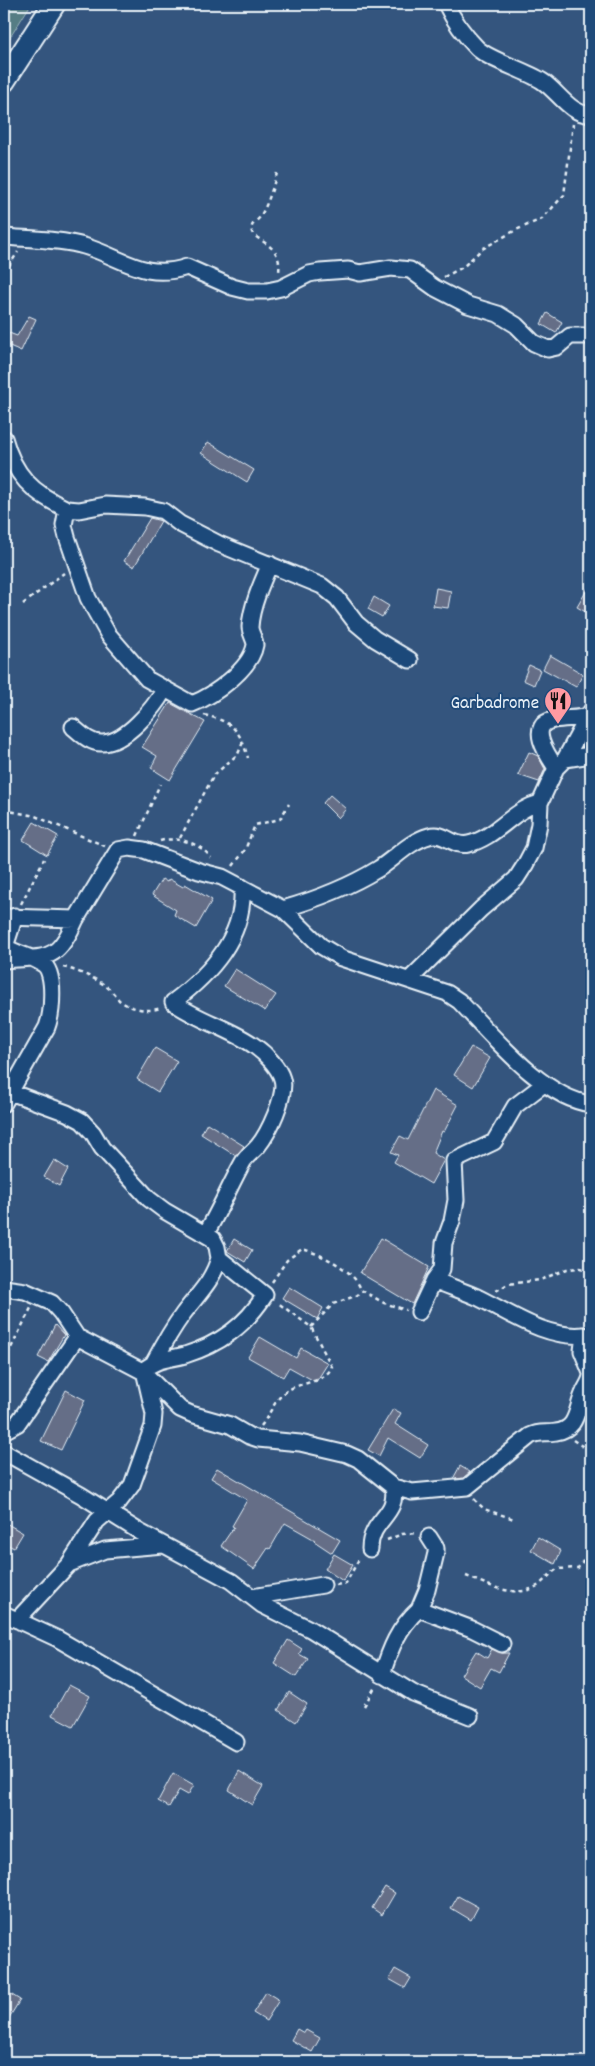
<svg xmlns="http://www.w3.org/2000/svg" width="595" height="2066" viewBox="0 0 595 2066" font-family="Dekko,sans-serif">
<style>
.green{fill:#547d84;stroke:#9eb7be}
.building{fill:#656e87;stroke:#e8f1f8}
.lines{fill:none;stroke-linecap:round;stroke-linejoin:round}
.street-casing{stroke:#e8f1f8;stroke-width:19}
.secondary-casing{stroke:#e8f1f8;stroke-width:25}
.path{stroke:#e8f1f8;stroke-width:2.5;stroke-dasharray:4 4;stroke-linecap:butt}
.street{stroke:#1f4a7a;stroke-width:15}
.secondary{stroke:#1f4a7a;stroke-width:21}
.labels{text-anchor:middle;stroke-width:4;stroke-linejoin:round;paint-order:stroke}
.poi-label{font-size:19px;fill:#e8f1f8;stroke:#1f4a7a;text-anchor:end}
</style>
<rect width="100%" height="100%" fill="#34557e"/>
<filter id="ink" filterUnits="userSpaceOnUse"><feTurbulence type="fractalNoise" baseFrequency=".02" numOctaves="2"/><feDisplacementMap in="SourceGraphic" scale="10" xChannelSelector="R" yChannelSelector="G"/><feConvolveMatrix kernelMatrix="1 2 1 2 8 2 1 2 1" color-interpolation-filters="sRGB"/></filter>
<g filter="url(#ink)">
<path class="green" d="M4 4H31L4 47Z"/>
<path class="building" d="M547 313 562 322 556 333 541 324Z
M29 316 36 319 21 351 5 344 9 333 17 336Z
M208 442 254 470 247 482 201 453Z
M150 518 161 521 134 567 124 561Z
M591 583V615L577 607Z
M436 588 451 591 448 608 433 606Z
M374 597 389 606 382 617 368 609Z
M550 655 583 674 576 687 543 669Z
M529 665 540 670 534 685 523 680Z
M170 703 205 722 170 780 151 768 157 756 142 747Z
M529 752 538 756 545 769 539 782 518 775Z
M330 795 346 809 338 818 323 803Z
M34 822 58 836 47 855 23 840Z
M162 879 167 882 169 879 183 887 185 884 212 900 196 928 174 915 176 910 152 895Z
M235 969 276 995 265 1011 224 986Z
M471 1047 490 1058 473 1087 454 1075Z
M155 1048 177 1061 158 1092 137 1079Z
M433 1090 458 1105 444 1132 442 1131 433 1153 444 1160 431 1184 394 1162 398 1155 391 1152 400 1136 408 1140Z
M207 1123 244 1146 236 1156 201 1134Z
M54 1160 68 1169 59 1186 44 1177Z
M381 1238 429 1267 412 1304 360 1273Z
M234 1239 252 1250 245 1262 227 1251Z
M289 1287 323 1308 317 1319 282 1298Z
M55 1325 64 1335 48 1362 38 1357Z
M260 1337 296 1358 301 1348 328 1363 316 1382 289 1367 283 1377 248 1357Z
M66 1390 85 1400 61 1450 41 1441Z
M393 1409 401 1413 395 1424 428 1445 420 1458 388 1438 379 1456 368 1450Z
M460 1466 470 1472 463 1478 457 1479 454 1477Z
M217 1468 340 1540 332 1553 314 1541 315 1540 285 1523 270 1549 268 1548 254 1569 221 1546 234 1527 232 1526 247 1500 211 1478Z
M4 1522 23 1533 14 1548 4 1543Z
M538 1537 561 1551 555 1564 531 1550Z
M334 1554 353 1565 343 1581 325 1569Z
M288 1640 302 1649 299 1654 308 1659 296 1677 274 1663Z
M492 1649 502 1653H509L499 1672 491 1668 480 1687 461 1675 476 1651 487 1658Z
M69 1685 90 1696 73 1726 52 1715Z
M289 1692 307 1704 296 1722 278 1710Z
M239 1771 263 1786 252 1805 229 1790Z
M173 1773 194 1785 188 1795 179 1790 169 1807 158 1801Z
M385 1887 395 1893 382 1915 372 1908Z
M458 1896 478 1907 471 1920 451 1908Z
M395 1969 411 1978 405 1988 389 1979Z
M4 1990 20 2000 4 2026Z
M266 1992 279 2000 266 2021 253 2013Z
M297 2029 304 2033 306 2030 320 2038 312 2052 291 2040Z"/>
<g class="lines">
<defs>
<path id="street" d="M446 4C453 19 465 36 477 48 489 60 525 70 542 81 557 90 571 116 591 114
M4 237C28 239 61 239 84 246 124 258 144 281 187 267L232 287 248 291H267L281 288 309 274 320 272 348 270 360 273 391 268 410 270 435 288 468 305 498 314 516 325 534 343 548 349 557 347 570 336H591
M4 438C14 475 32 493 67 509L64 525 67 537 88 598 108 634 147 679 192 704C213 696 251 669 255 645 255 639 250 633 250 627 251 607 262 582 270 564
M67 509 79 510 105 505 145 507 163 511 180 524 219 544 322 586 337 598 356 623 375 639 410 660
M73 727C81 734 91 744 103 743 126 742 154 708 164 690
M565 759 591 755
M556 768C548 756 526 724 554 720 566 718 577 719 589 716
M283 909C318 899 347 888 378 869 394 859 410 841 429 836 444 831 454 848 468 844 496 838 513 809 540 803
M4 917 76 919 118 850 129 848 144 850 199 871 222 877 283 909 321 946 341 958 447 993 459 1001C492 1035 544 1099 591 1104
M4 946C16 954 31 956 43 964 56 972 52 1014 47 1027L4 1103
M5 947 15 916
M4 960C47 956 56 964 76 919
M409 980 481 909 516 879 525 865 534 848 539 824 540 803 556 768 565 759 591 711
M206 1233C220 1210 230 1185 243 1162 247 1155 253 1152 258 1146 268 1134 287 1095 282 1079 279 1068 266 1054 256 1047 231 1028 198 1021 173 1002 210 974 245 937 242 887
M434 1280C448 1286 463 1291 477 1297 510 1313 546 1339 584 1335L582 1351 591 1373
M4 1288 25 1291 52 1303 61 1313 77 1337 142 1371C159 1358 166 1360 185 1355 220 1344 245 1326 265 1295L219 1258 217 1247 213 1239 165 1211 149 1199 102 1148 93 1133 82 1121 67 1113 10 1092
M419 1312 434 1280 442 1269 444 1243 452 1221 456 1200 454 1161 494 1142 515 1106 544 1084
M154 1362C163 1345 172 1329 183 1314 197 1295 213 1281 219 1258
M142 1371 180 1409 191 1414 230 1425 249 1436 258 1439 300 1443 347 1454 358 1459 393 1487 412 1492 467 1487 530 1436C540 1431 545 1434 556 1432 578 1429 576 1410 583 1394 585 1388 590 1383 591 1376
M4 1431 17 1424 77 1337
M4 1452 81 1495 140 1532 231 1581 262 1605 310 1629 413 1693 470 1716
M370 1549C370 1519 399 1516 393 1487
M69 1564 97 1521 119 1502 132 1485 153 1426 154 1414 145 1375
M252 1597 323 1585
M419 1609 427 1590 436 1553V1548L429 1537
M4 1614 58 1639 236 1742
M17 1620 69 1564 105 1550 163 1545
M382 1675C390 1649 398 1628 419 1609L472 1629 502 1644"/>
<path id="secondary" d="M4 81 54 4"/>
</defs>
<use href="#street" class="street-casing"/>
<use href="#secondary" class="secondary-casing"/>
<path class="path" d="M277 173C273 187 268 204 260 217 258 220 253 223 252 226 246 242 283 239 279 272
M4 273 18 252
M444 277 463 267 482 249 516 230 542 219 564 195 573 124
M23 604 64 573
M204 715C233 722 240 730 248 758
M4 810 35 816 105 846
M137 836 160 784
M180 838 214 775 238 754 243 742
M160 841C177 836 201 843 211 858
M233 866 245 850 255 825 280 819 289 804
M21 904 44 859
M63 967C78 971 93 977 106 986 111 990 115 995 119 1000 128 1008 149 1013 160 1008
M272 1282 287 1260 302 1249C321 1254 355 1270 361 1290L384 1303 406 1310
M496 1291 508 1284 540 1280 567 1269 580 1268 591 1270
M311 1327 333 1304 358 1295 361 1290
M4 1362 31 1308
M261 1426C269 1416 274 1401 284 1393 298 1381 323 1385 332 1367L311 1327 278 1303
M573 1440 591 1452
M474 1499 484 1509 514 1519
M387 1540 402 1534 416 1533
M466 1576C488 1585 517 1600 539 1585 545 1580 550 1574 557 1569L578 1568 591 1550
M336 1585 346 1583 360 1557
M364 1706 375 1687"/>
<use href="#street" class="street"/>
<use href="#secondary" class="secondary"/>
</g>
</g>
<defs>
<symbol id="restaurant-pin" viewBox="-11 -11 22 30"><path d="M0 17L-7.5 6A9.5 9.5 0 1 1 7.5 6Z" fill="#ff9aa2" stroke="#1f4a7a"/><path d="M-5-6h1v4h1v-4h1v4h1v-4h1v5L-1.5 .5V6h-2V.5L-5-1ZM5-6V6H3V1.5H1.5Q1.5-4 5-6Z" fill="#111"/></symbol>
</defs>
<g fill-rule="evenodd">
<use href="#restaurant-pin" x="542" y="685" width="32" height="43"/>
</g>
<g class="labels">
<g class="poi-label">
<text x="539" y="708">Garbadrome</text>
</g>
</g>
<rect width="595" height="2066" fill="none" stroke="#1f4a7a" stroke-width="20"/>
<rect x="10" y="10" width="575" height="2046" fill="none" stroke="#e8f1f8" stroke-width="2" filter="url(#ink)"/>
</svg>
